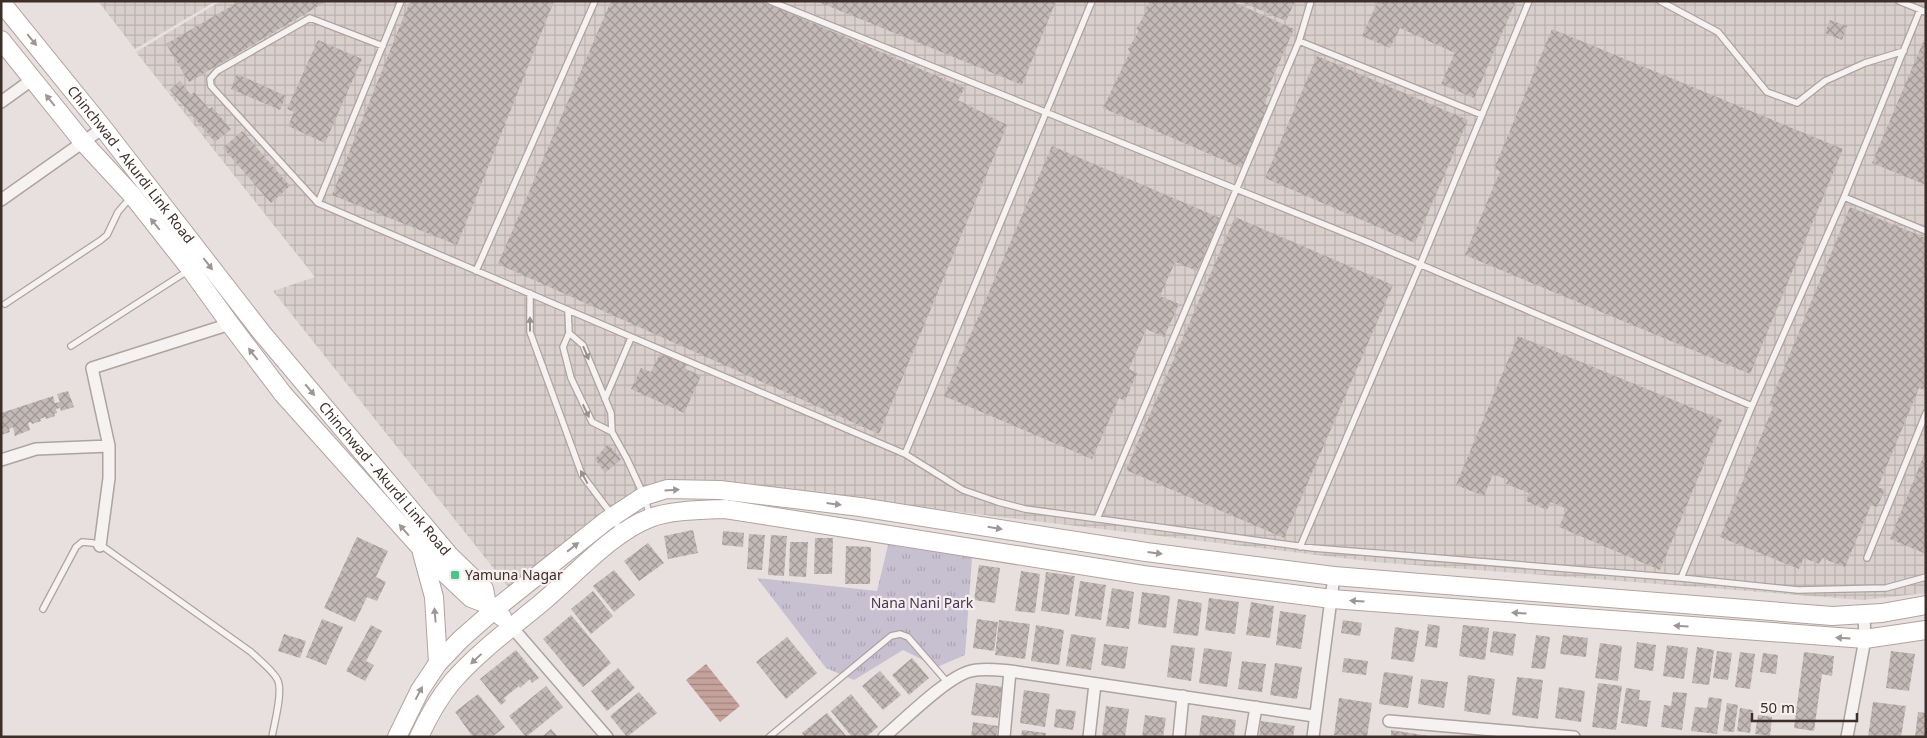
<svg xmlns="http://www.w3.org/2000/svg" width="1927" height="738" viewBox="0 0 1927 738" font-family="'Noto Sans',sans-serif">
<style>
.industrial{fill:url(#industrial-grid)}
.park{fill:url(#park-tufts)}
.water{fill:url(#water-rules)}
.building{fill:url(#building-cross-hatch)}
.lines{fill:none;stroke-linecap:round;stroke-linejoin:round}
.service-casing{stroke:#ada3a0;stroke-width:8}
.minor-casing{stroke:#ada3a0;stroke-width:14}
.primary-casing{stroke:#b2a39e;stroke-width:20}
.service{stroke:#f5f2f1;stroke-width:5.5}
.minor{stroke:#f5f2f1;stroke-width:11}
.primary{stroke:#fff;stroke-width:18}
.oneway{fill:#9e9694}
.oneway2{fill:#99908c}
.poi-dot{fill:#49c687;stroke:#f5efed;stroke-width:2}
.labels{text-anchor:middle;stroke-width:4.5;stroke-linejoin:round;paint-order:stroke}
.street-label{font-size:14px;fill:#3d2e28;stroke:#f5efed}
.poi-label{font-size:14px;fill:#3d2e28;stroke:#f5efed;text-anchor:start}
.park-label{font-size:14px;fill:#463658;stroke:#f5efed}
</style>
<defs>
<pattern id="industrial-grid" width="8" height="8" patternUnits="userSpaceOnUse" patternTransform="scale(1.25)"><rect width="8" height="8" fill="#d9cfcc"/><path d="M0 4h8M4 0v8" fill="none" stroke="#bbb2af"/></pattern>
<pattern id="park-tufts" width="24" height="20" patternUnits="userSpaceOnUse" patternTransform="scale(1.25)"><rect width="24" height="20" fill="#c6c0d0"/><path d="M3 7l-1-3M5 7V3M7 7l1-3M15 17l-1-3M17 17v-4M19 17l1-3" fill="none" stroke="#aba5b3"/></pattern>
<pattern id="water-rules" width="6" height="5" patternUnits="userSpaceOnUse" patternTransform="scale(1.25)"><rect width="6" height="5" fill="#c5a29b"/><path d="M0 2.5h6" fill="none" stroke="#a1847e"/></pattern>
<pattern id="building-cross-hatch" width="8" height="8" patternUnits="userSpaceOnUse" patternTransform="scale(1.25)"><rect width="8" height="8" fill="#c3b9b6"/><path d="M0 0l8 8M0 8l8-8" fill="none" stroke="#a09794"/></pattern>
</defs>
<rect width="100%" height="100%" fill="#e7e0de"/>
<path class="industrial" d="M98 1H216L135 49Z
M221 1H1926V593L1863 600 1375 562 703 481 654 487 514 594 273 291 315 277 136 52Z"/>
<path class="park" d="M888 545 972 558 965 655 937 667 903 650 854 680 826 668 757 578 877 591Z"/>
<path class="water" d="M706 664 740 706 720 722 686 680Z"/>
<path class="building" d="M240 1H327L189 82 166 44Z
M410 1H554L457 245 332 195Z
M611 1H761L965 88 958 100 1007 125 879 434 498 264Z
M816 1H1056L1022 85Z
M1150 1H1231L1294 29 1269 86 1271 88 1264 104 1269 106 1242 168 1103 108 1130 52 1128 49 1139 31 1136 29 1147 11 1145 9Z
M1239 1H1295L1286 21Z
M1378 1H1516L1474 98 1441 84 1455 53 1400 28 1390 48 1362 36Z
M1830 20 1847 26 1842 40 1825 33Z
M1552 29 1843 149 1750 374 1465 255 1500 171 1494 169Z
M1926 35V185L1872 163Z
M318 40 362 59 325 143 288 126 294 112 287 109Z
M1317 56 1468 120 1415 243 1265 178Z
M237 74 286 96 280 110 231 89Z
M180 81 191 95 194 92 209 109 212 107 231 129 215 142 170 90Z
M242 131 290 186 271 203 223 148Z
M1052 146 1220 218 1197 271 1175 262 1160 296 1179 304 1164 337 1146 329 1129 369 1137 373 1125 401 1119 398 1092 459 944 396Z
M1850 207 1926 238V388L1925 390 1919 388 1878 487 1885 490 1877 507 1871 505 1845 567 1822 558 1819 564 1804 558 1799 569 1720 537 1773 407 1769 405Z
M1235 217 1393 285 1284 538 1126 470Z
M1518 336 1722 420 1660 570 1559 527 1567 509 1551 502 1547 510 1526 501 1529 493 1506 484 1508 480 1493 474 1484 496 1456 485Z
M661 352 686 364 684 368 701 376 684 413 631 389 641 368 651 372Z
M68 391 74 407 61 411 60 408 56 409 57 413 54 414 55 416 46 419 45 417 40 419 41 421 32 424 31 422 28 423 30 430 15 436 13 427 9 429 10 432 1 435V413L53 396 55 403 60 402 57 394Z
M608 444 621 459 605 473 595 459Z
M1926 450V554L1890 539Z
M693 530 698 553 668 559 664 536Z
M723 531 744 533 743 547 722 545Z
M749 534 765 535 762 570 747 569Z
M771 535 787 536 784 576 768 575Z
M357 537 388 551 376 577 386 582 377 601 367 597 355 622 324 608Z
M815 538H833L832 574H814Z
M790 542H808L806 577 789 576Z
M648 543 664 563 639 581 624 561Z
M846 546 871 547 870 584H845Z
M979 565 1000 568 995 603 974 600Z
M614 570 635 595 614 612 593 586Z
M1021 571 1040 574 1035 613 1015 611Z
M1046 572 1075 576 1069 615 1041 611Z
M1080 581 1106 585 1101 620 1075 616Z
M1112 588 1134 592 1129 629 1106 626Z
M593 591 613 616 591 634 571 609Z
M1142 592 1170 596 1166 628 1138 624Z
M1209 598 1239 602 1235 634 1205 630Z
M1178 599 1202 603 1198 636 1173 633Z
M1251 602 1274 606 1270 638 1246 635Z
M1280 611 1306 615 1301 649 1276 645Z
M571 615 611 663 583 687 543 639Z
M322 619 343 627 326 665 306 657Z
M977 619 998 622 994 651 973 648Z
M999 620 1030 624 1025 659 995 655Z
M1343 620 1362 623 1360 636 1341 633Z
M1428 624 1440 626 1437 648 1425 646Z
M371 625 382 631 366 661 374 665 365 681 346 671Z
M1036 625 1064 630 1059 665 1031 661Z
M1463 625 1489 628 1485 660 1459 656Z
M1395 627 1419 631 1414 662 1391 659Z
M1493 631 1516 634 1513 656 1490 652Z
M284 634 306 641 300 658 278 651Z
M1071 634 1096 638 1091 670 1066 666Z
M1536 635 1550 637 1545 669 1531 668Z
M1563 635 1588 638 1586 657 1560 654Z
M787 637 817 673 786 699 756 662Z
M1637 642 1656 645 1653 671 1634 668Z
M1600 643 1622 646 1618 681 1595 678Z
M1104 644 1128 647 1125 669 1101 665Z
M1171 645 1195 648 1191 681 1167 677Z
M1667 645 1688 648 1684 679 1663 676Z
M1697 647 1714 650 1709 685 1692 683Z
M1204 648 1232 652 1227 687 1199 683Z
M516 650 539 678 532 683 530 679 520 688 519 686 504 698 506 701 501 705 480 679Z
M1717 651 1732 653 1728 680 1713 678Z
M1891 651 1915 654 1909 691 1886 688Z
M1740 652 1755 654 1750 689 1735 687Z
M1804 652 1834 656 1832 676 1822 674 1814 731 1794 728Z
M1763 653 1778 655 1776 674 1760 672Z
M912 658 929 678 909 695 892 675Z
M1344 658 1368 661 1366 675 1342 672Z
M1242 661 1266 664 1262 692 1238 689Z
M1275 663 1302 667 1297 699 1270 695Z
M618 668 635 688 607 711 591 691Z
M880 671 901 695 883 710 862 686Z
M1384 672 1413 676 1408 708 1379 704Z
M1468 675 1495 679 1490 715 1464 711Z
M1517 677 1543 680 1538 719 1512 715Z
M1421 679 1448 682 1444 708 1418 704Z
M976 683 1003 687 998 718 971 715Z
M1598 683 1622 686 1616 730 1592 727Z
M546 686 563 707 526 737 509 716Z
M1559 687 1585 691 1581 722 1555 718Z
M1626 688 1640 690 1639 700 1651 701 1647 727 1621 723Z
M1024 690 1050 694 1045 727 1020 723Z
M639 692 657 713 627 737 610 716Z
M1673 692 1687 693 1682 730 1661 727 1664 705 1671 706Z
M478 694 505 727 492 737H473L455 712Z
M851 694 878 727 866 737H852L831 711Z
M1709 697 1722 699 1717 734 1691 731 1695 707 1707 708Z
M1339 698 1372 703 1367 737 1334 735Z
M1873 702 1906 706 1901 737H1868Z
M1727 703 1738 705 1734 732 1723 731Z
M1106 706 1129 709 1125 737H1102Z
M1740 708 1753 710 1750 733 1737 731Z
M1056 709 1076 711 1073 730 1054 727Z
M1918 712 1926 713V737H1915Z
M827 713 847 737H805L802 733Z
M1145 715 1166 718 1163 737H1142Z
M1202 715 1236 720 1234 737H1199Z
M1758 715 1772 717 1770 736 1755 734Z
M1261 721 1295 726 1293 737H1259Z
M973 722 998 726 996 737H971Z
M551 729 558 737H542Z
M1022 730 1046 733 1045 737H1021Z
M1391 730 1429 736V737H1391Z"/>
<g class="lines">
<defs>
<path id="service" d="M770 1 1370 243 1752 406
M1660 1 1718 32 1767 92 1797 103 1825 81 1865 63 1904 51
M1899 1 1926 12
M1299 41 1482 115
M383 46 310 18 217 71 210 79 211 86 318 203 905 454 963 490 998 502 1025 509 1313 548 1681 578 1798 590 1886 588 1926 577
M1844 197 1926 231
M318 203 401 1
M476 271 595 1
M530 293V332L582 475 613 516 621 532
M5 304 101 240 107 235 118 212 130 198
M568 311 569 333 583 345 611 413 612 432 627 459 644 496 650 516
M569 333 563 347 571 378 592 422 612 432
M71 346 189 270
M605 399 631 338
M905 454 1092 1
M1097 519 1299 41 1311 1
M1300 547 1420 265 1529 1
M1867 558 1926 413
M1681 578 1752 406 1844 197 1920 10
M43 609 76 547 82 542 93 543 105 548 251 652C258 659 275 672 278 681 283 693 274 724 272 737
M769 737 891 636 900 634 908 637 948 683"/>
<path id="minor" d="M1 102 33 79
M1 200 103 128
M1 460 36 449 109 446 92 368 230 324
M100 546 109 478V446
M511 626 607 737
M1389 721 1574 737
M884 737C904 720 948 676 971 671 983 668 998 670 1010 671L1314 716
M1004 737 1010 671
M1089 737 1095 684
M1179 737 1183 696
M1251 737 1256 707
M1313 737 1334 576
M1847 737 1865 639 1864 615"/>
<g id="primary">
<path id="s1" d="M1 2 103 128 262 333 450 556 484 589 487 604"/>
<path d="M1 40 83 142 132 195 191 270 230 324 283 394 437 566 471 598 487 604 502 617"/>
<path d="M422 553 434 597 438 663"/>
<path d="M397 737 420 690 438 663 461 639 494 610 606 521 644 496 667 489 720 490 860 507 1146 552 1334 576 1832 616 1882 613 1926 605"/>
<path d="M419 737C428 717 438 699 452 682 477 653 511 628 540 604 572 578 612 532 650 518 671 510 702 510 725 509L1143 575 1332 599 1865 639 1926 630"/>
</g>
</defs>
<use href="#service" class="service-casing"/>
<use href="#minor" class="minor-casing"/>
<use href="#primary" class="primary-casing"/>
<use href="#service" class="service"/>
<use href="#minor" class="minor"/>
<use href="#primary" class="primary"/>
</g>
<defs><path id="oneway-solid" d="M-6-.8H1V-3.2L6.5 0L1 3.2V.8H-6Z" transform="scale(1.25)"/></defs>
<g class="oneway">
<use href="#oneway-solid" transform="translate(32 40) rotate(51)"/>
<use href="#oneway-solid" transform="translate(50 100) rotate(-129)"/>
<use href="#oneway-solid" transform="translate(155 224) rotate(-129)"/>
<use href="#oneway-solid" transform="translate(208 264) rotate(52)"/>
<use href="#oneway-solid" transform="translate(253 354) rotate(-128)"/>
<use href="#oneway-solid" transform="translate(310 390) rotate(50)"/>
<use href="#oneway-solid" transform="translate(672 490) rotate(-3)"/>
<use href="#oneway-solid" transform="translate(834 504) rotate(7)"/>
<use href="#oneway-solid" transform="translate(995 528) rotate(9)"/>
<use href="#oneway-solid" transform="translate(404 530) rotate(-131)"/>
<use href="#oneway-solid" transform="translate(573 547) rotate(-38)"/>
<use href="#oneway-solid" transform="translate(1155 553) rotate(7)"/>
<use href="#oneway-solid" transform="translate(1357 601) rotate(-176)"/>
<use href="#oneway-solid" transform="translate(1519 613) rotate(-176)"/>
<use href="#oneway-solid" transform="translate(435 615) rotate(-95)"/>
<use href="#oneway-solid" transform="translate(1681 626) rotate(-176)"/>
<use href="#oneway-solid" transform="translate(1843 638) rotate(-177)"/>
<use href="#oneway-solid" transform="translate(476 659) rotate(137)"/>
<use href="#oneway-solid" transform="translate(419 693) rotate(-62)"/>
</g>
<g class="oneway2">
<use href="#oneway-solid" transform="translate(530 324) rotate(-90)"/>
<use href="#oneway-solid" transform="translate(586 353) rotate(67)"/>
<use href="#oneway-solid" transform="translate(586 411) rotate(65)"/>
<use href="#oneway-solid" transform="translate(584 477) rotate(-118)"/>
</g>
<rect class="poi-dot" x="450" y="570" width="10" height="10" rx="2.5"/>
<g class="labels">
<g class="street-label">
<text dy="5" stroke="none"><textPath href="#s1" startOffset="208">Chinchwad - Akurdi Link Road</textPath></text>
<text dy="5" stroke="none"><textPath href="#s1" startOffset="612">Chinchwad - Akurdi Link Road</textPath></text>
</g>
<g class="poi-label">
<text x="465" y="580">Yamuna Nagar</text>
</g>
<g class="park-label">
<text x="922" y="608">Nana Nani Park</text>
</g>
</g>
<rect width="1927" height="738" fill="none" stroke="#3d2e28" stroke-width="5"/>
<path d="M1752 713v8h105v-8" fill="none" stroke="#3d2e28" stroke-width="2.5"/>
<text x="1760" y="713" font-size="15" fill="#3d2e28" stroke="#f5efed" stroke-width="4" paint-order="stroke">50 m</text>
</svg>
